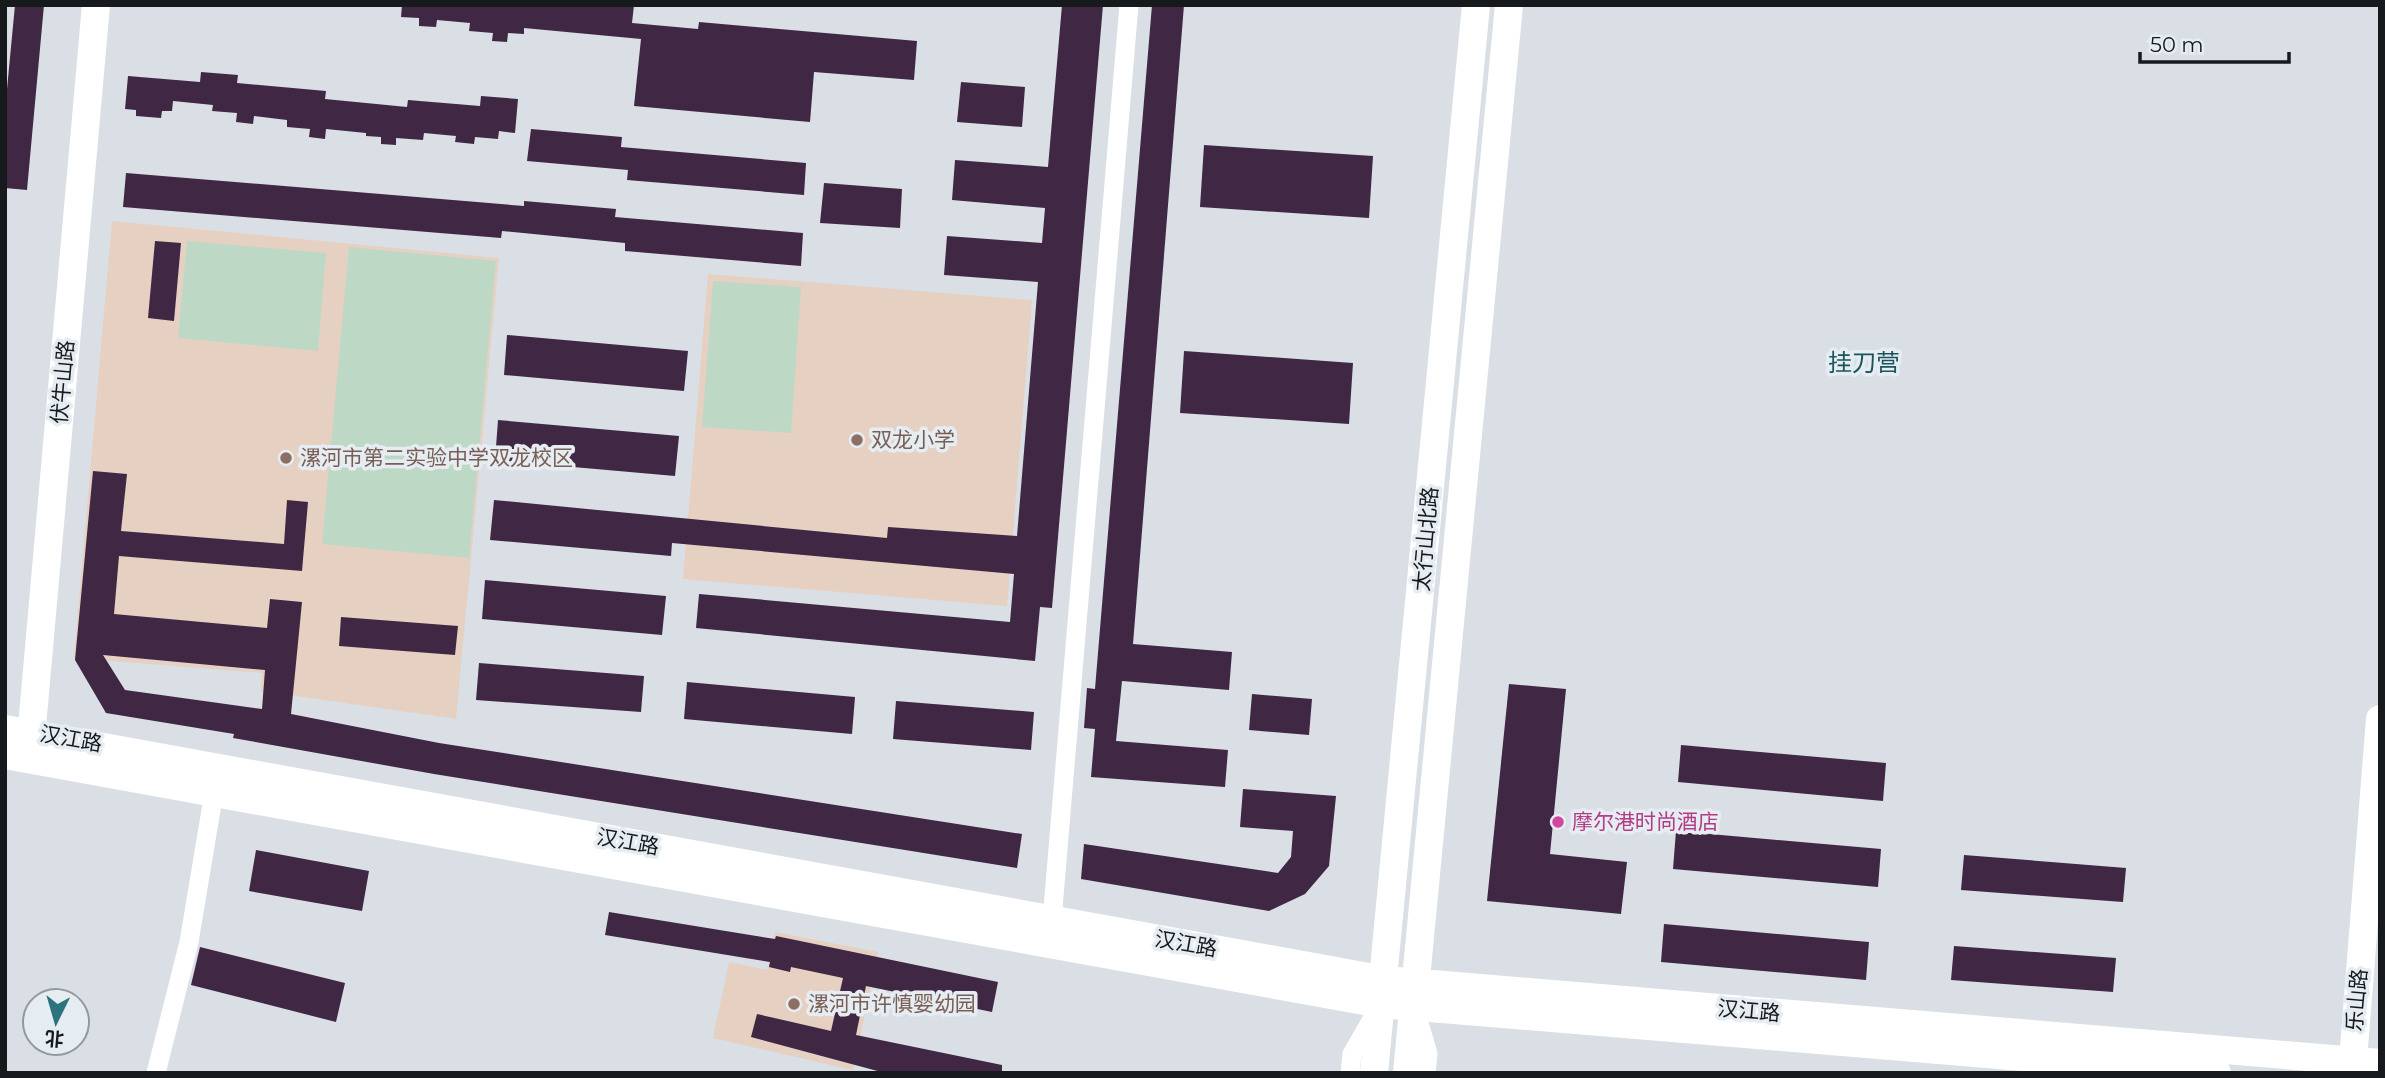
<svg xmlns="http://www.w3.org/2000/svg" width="2385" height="1078" viewBox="0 0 2385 1078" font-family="Montserrat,'Noto Sans SC',sans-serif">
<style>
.education{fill:#e5d0c2}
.green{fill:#bdd9c5}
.building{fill:#402744;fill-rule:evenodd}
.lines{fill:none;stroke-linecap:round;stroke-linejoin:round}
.street{stroke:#fff;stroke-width:19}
.secondary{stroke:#fff;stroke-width:28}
.education-dot{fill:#8d6e63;stroke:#e6edf2;stroke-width:2.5}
.hotel-dot{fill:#d1479c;stroke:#e6edf2;stroke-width:2.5}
.labels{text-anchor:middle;stroke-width:7;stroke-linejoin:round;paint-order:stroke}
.street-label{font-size:21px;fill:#171a1c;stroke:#e6edf2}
.education-label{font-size:21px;fill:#785e54;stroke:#e6edf2;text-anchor:start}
.hotel-label{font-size:21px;fill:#b23c85;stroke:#e6edf2;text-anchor:start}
.quarter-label{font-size:24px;fill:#1b545d;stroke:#e6edf2}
</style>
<rect width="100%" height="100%" fill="#d9dfe5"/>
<path class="education" d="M112 221 499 258 456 719 261 691 262 673 74 658Z
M708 274 1032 300 1007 606 683 579Z
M775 932 878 952 853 1070 713 1038 729 962 767 970Z"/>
<path class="green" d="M187 241 326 253 318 351 178 338Z
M349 247 496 261 469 558 322 544Z
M713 281 801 287 791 433 702 427Z"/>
<path class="building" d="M15 5H44L27 190 5 188V110Z
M402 5H634L632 23 698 29 699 22 917 41 914 80 814 72 810 122 634 106 641 39 524 28V34L508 33 507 42 492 41 493 33 469 31 470 23 437 20 436 27 419 26V18L401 17Z
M1062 5H1103L1052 608 1040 607 1035 661 696 628 699 594 1010 622 1014 574 672 543 671 556 490 540 494 500 887 538 888 527 1017 536 1038 282 944 275 947 236 1042 243 1045 208 952 200 955 160 1048 167Z
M1152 5H1184L1133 644 1232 652 1229 690 1122 681 1116 741 1228 750 1225 787 1091 777 1095 729 1084 728 1087 688 1095 689Z
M201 72 238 75 237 83 326 91 325 99 407 107 408 100 480 106 481 96 518 99 515 133 499 131 498 139 475 137 474 144 455 142 456 136 424 133 423 140 396 138V145L381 144V137L366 136V133L326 129 325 139 309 137 310 129 287 127V120L254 116 253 124 236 122 237 113 212 111 213 105 173 101 172 111H162L161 118 136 116V110L125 109 128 76 200 82Z
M961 82 1025 87 1022 127 957 122Z
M531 129 622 137 621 147 806 163 804 195 627 180 628 170 527 161Z
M1204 145 1373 156 1369 218 1200 207Z
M126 173 524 206V201L616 209 615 217 803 233 801 266 625 251V243L502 231 501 238 123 207Z
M824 183 902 189 900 228 820 223Z
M155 241 181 243 174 321 148 318Z
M507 335 688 351 684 391 504 375Z
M1184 351 1353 363 1349 424 1180 413Z
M498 420 679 436 675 476 495 460Z
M93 471 127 474 121 531 284 544 287 500 308 502 302 571 119 556 114 614 267 628 270 599 302 602 291 714 439 743 1022 834 1017 868 434 774 233 738 234 734 106 713 75 660ZM103 655 265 670 262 709 125 690Z
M485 580 666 596 662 635 482 619Z
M341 617 458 626 455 655 339 646Z
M479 663 644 676 641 712 476 700Z
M687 682 855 697 852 734 684 719Z
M1509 684 1566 689 1550 854 1627 862 1621 914 1487 901Z
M1252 694 1312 699 1309 735 1249 730Z
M896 701 1034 712 1031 750 893 739Z
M1681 745 1886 763 1883 801 1678 782Z
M1243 789 1336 796 1329 866 1305 894 1269 911 1081 879 1084 844 1278 873 1291 857 1293 831 1240 827Z
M1676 831 1881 849 1878 887 1673 869Z
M256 850 369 871 362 911 249 891Z
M1964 855 2126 868 2123 902 1961 890Z
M609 912 775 939 776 936 998 982 992 1012 866 986 856 1035 1002 1065V1073H885L751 1037 757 1014 831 1031 843 978 791 967 790 972 769 967 770 962 605 935Z
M1664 924 1869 942 1866 980 1661 962Z
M1954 946 2116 958 2113 992 1951 980Z
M200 947 345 983 336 1022 191 985Z"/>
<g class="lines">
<path class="street" d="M1052 920 1129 5
M1417 1016 1428 1054 1426 1073
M156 1073 189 942 214 792
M1350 1073 1352 1054 1375 1014"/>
<path class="secondary" d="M5 729 1385 980 2380 1063
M30 749 96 5
M5 755 1381 1004 2217 1073
M1374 1073 1476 5
M1407 1073 1509 5
M2352 1073 2380 719"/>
</g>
<g class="education-dot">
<circle cx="857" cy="440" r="7"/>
<circle cx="286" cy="458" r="7"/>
<circle cx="794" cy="1004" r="7"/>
</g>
<circle class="hotel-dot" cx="1558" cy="822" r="7"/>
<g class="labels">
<g class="street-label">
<text transform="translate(63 382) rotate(-85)" y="7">伏牛山路</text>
<text transform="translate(1426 539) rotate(-85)" y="7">太行山北路</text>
<text transform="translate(71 739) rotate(10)" y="7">汉江路</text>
<text transform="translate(628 842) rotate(10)" y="7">汉江路</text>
<text transform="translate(1186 944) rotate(10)" y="7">汉江路</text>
<text transform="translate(2357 1000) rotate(-85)" y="7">乐山路</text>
<text transform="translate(1749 1011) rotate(5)" y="7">汉江路</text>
</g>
<g class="education-label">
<text x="871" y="447">双龙小学</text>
<text x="300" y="465">漯河市第二实验中学双龙校区</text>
<text x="808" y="1011">漯河市许慎婴幼园</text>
</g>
<g class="hotel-label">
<text x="1572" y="829">摩尔港时尚酒店</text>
</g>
<g class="quarter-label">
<text x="1864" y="371">挂刀营</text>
</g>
</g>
<rect width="2385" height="1078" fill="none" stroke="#171a1c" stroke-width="14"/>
<g transform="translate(56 1022) rotate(185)"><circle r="33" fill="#e6edf2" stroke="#93999c" stroke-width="2"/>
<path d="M0-5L12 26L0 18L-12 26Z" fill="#2b737d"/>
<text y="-10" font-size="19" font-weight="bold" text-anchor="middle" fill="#171a1c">北</text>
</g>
<path d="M2140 52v10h149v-10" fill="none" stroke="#171a1c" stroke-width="3.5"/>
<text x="2150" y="52" font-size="21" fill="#171a1c" stroke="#e6edf2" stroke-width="5" paint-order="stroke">50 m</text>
</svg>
